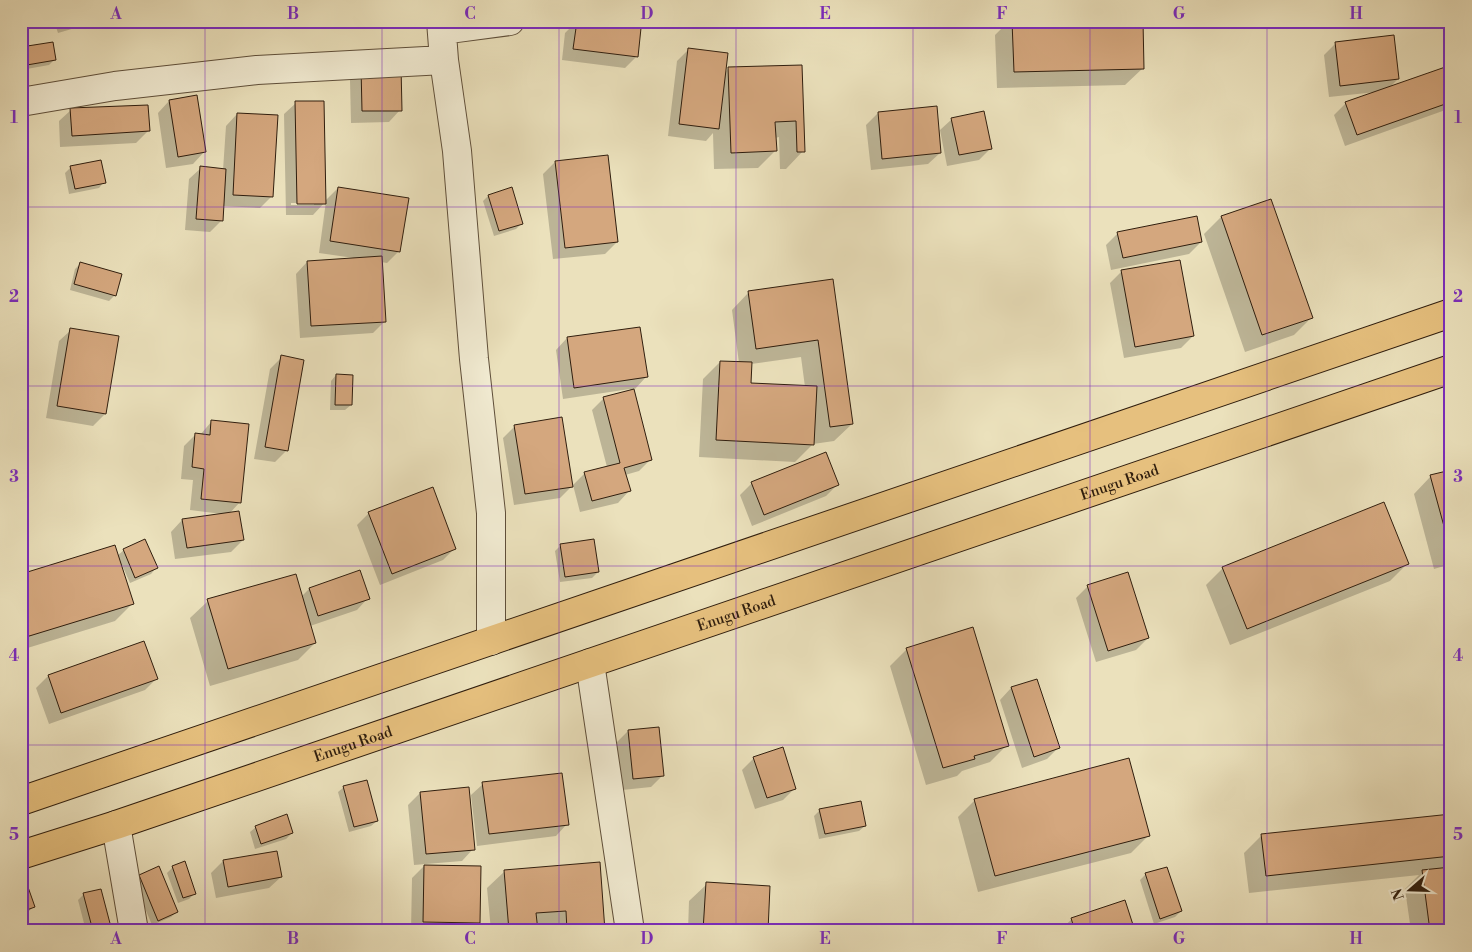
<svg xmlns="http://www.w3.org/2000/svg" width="1472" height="952" viewBox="0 0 1472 952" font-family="'Libre Bodoni',serif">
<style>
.shadow{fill:#0003;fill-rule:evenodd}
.building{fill:#d4a77e;stroke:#301e0e}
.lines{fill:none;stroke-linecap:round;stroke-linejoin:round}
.minor-casing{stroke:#5f4f3a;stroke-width:30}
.major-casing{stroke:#301e0e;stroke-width:30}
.minor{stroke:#f2ecd3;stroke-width:28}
.major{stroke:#e6c07e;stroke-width:28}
.grid{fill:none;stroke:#7b2cbf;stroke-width:1;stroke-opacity:0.55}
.labels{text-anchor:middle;stroke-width:4.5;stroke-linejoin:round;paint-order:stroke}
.street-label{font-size:15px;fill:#301e0e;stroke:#f2ecd3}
.neatline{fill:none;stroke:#7b2cbf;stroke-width:2}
.grid-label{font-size:16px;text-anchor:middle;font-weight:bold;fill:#7b2cbf}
</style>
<rect width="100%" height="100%" fill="#ebe1bc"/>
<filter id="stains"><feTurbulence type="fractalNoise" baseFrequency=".004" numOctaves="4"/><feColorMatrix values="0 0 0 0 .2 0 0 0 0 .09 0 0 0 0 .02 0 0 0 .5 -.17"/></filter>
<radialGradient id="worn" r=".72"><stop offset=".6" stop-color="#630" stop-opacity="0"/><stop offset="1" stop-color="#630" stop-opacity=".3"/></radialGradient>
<path class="shadow" d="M54 21H99L58 33Z
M577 21 640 29 636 57 625 68 562 60 565 33Z
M1009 21H1142L1143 68 1125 85 997 88 995 35Z
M1336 43 1398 79 1388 89 1451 67V108L1345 146 1334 115 1346 103 1376 92 1329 97 1324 55Z
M21 49 55 59 49 65 21 70Z
M689 49 725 72 729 68 801 66 803 151 786 169H780L779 137 775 138V151L758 168 714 169 713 133 706 141 668 136 677 61Z
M362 68 400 110 389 122 351 123 350 80Z
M169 101 204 152 193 164 166 168 158 113Z
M296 103 324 202 338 188 399 251 387 263 381 262 385 321 373 333 300 338 296 274 307 262 354 258 319 253 326 201 313 215H286L284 114ZM291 203H314V205H291Z
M71 110 148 131 136 143 60 147 59 121Z
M878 113 940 153 928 164 871 170 866 125Z
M237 114 272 196 260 208 223 206 222 220 210 232 185 230 189 179 201 168 223 170 226 126Z
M952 119 991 148 979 160 947 166 940 130Z
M555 162 617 242 605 254 553 259 543 174Z
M71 167 104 182 99 188 69 194 65 173Z
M488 196 522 223 516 229 494 236 483 201Z
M1270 200 1311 318 1294 335 1245 352 1204 234 1221 217Z
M1118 233 1201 242 1189 254 1111 270 1106 245Z
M81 263 120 275 114 296 109 301 70 290 75 269Z
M1122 271 1193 336 1181 348 1124 358 1110 283Z
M832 281 852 424 834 441 813 444 795 462 699 457 703 379 720 362 739 363 732 310 749 292ZM801 357 805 387 750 384 751 364Z
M71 330 105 414 93 426 46 418 59 341Z
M567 338 646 377 635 389H632L651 459 639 471 625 475 629 491 618 503 580 512 573 485 560 498 514 505 503 438 515 426 572 486 585 473 607 467 592 410 604 398 631 391 630 389 563 399 556 350Z
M282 357 287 450 275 462 254 459 270 369Z
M336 375 351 405 345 410H330L331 381Z
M212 421 240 502 229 514 243 540 231 552 175 559 171 532 182 520 222 514 190 510 193 480 181 479 184 446 196 434 200 435Z
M1451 471V564L1434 569 1414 494 1431 476Z
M752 483 838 484 826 496 752 526 740 495Z
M369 513 454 549 443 560 380 585 357 525Z
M561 545 598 572 592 578 560 582 555 551Z
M124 550 156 568 151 574 130 583 122 565 120 566 132 604 115 621 21 650V576L117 556Z
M1407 564 1390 581 1230 645 1206 585 1223 568Z
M359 572 368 598 357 610 310 626 315 643 298 660 210 686 190 618 208 601 301 597 309 589Z
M1088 586 1148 638 1136 650 1096 662 1076 598Z
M144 642 157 678 145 690 49 724 36 688 48 676Z
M907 649 1007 745 990 762 962 771 957 776 926 785 890 666Z
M1036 680 1059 747 1047 759 1022 768 1000 700 1011 688Z
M628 731 663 775 651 787 622 790 616 743Z
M754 758 795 788 783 800 755 809 742 770Z
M483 784 567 824 556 836 477 846 471 795Z
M344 787 377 821 371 826 349 832 338 792Z
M420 793 473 849 462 861 414 865 408 805Z
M975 800 1148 836 1131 853 978 892 958 817Z
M820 810 865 826 859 831 819 839 814 816Z
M1451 815V931H1411L1405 889 1419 875 1249 893 1244 853 1262 835Z
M256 827 292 833 286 839 255 849 250 832Z
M276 852 281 877 269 888 216 898 211 873 223 861Z
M425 865 479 923 471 931H411L412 878Z
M173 867 195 893 189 899 178 903 167 873Z
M158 868 177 912 171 917 152 925 134 882 139 876Z
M1166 868 1181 911 1175 917 1154 924 1140 880 1145 875Z
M505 871 604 931H549V928H536V931H491L487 888Z
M707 884 766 931H688L689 901Z
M21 890 33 907 27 913 21 915Z
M84 894 111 931H86L78 900Z
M1072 919 1134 931H1059Z
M369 925 391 931H363Z"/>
<path class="building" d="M577 21H588L641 28 638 57 573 49Z
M1012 21H1143L1144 69 1014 72Z
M1394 35 1399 79 1340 86 1335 42Z
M53 42 56 60 21 66V47Z
M688 48 728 53 719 129 679 124Z
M802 65 805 152H797L796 121 775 122 777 151 731 153 728 67Z
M1451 65V102L1357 135 1345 102Z
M401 66 402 111H362L361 67Z
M197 95 206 152 178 157 169 100Z
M295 101H324L326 204H297Z
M148 105 150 131 72 136 70 108Z
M937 106 941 153 882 159 878 112Z
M984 111 992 149 959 155 951 118Z
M237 113 278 115 273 197 233 195Z
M608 155 618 242 565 248 555 161Z
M101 160 106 183 75 189 70 166Z
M200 166 226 169 223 221 196 219Z
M338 187 409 198 400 252 330 241Z
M512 187 523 224 499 231 488 195Z
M1271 199 1313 318 1262 335 1221 216Z
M1197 216 1202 242 1123 258 1117 232Z
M382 256 386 322 311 326 307 261Z
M1180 260 1194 336 1135 347 1121 270Z
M80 262 122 274 116 296 74 284Z
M833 279 853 424 830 427 818 340 756 349 748 291Z
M640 327 648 377 574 388 567 337Z
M70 328 119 336 106 414 57 406Z
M281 355 304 360 288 451 265 447Z
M720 361 752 362 751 383 817 386 814 445 716 440Z
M336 374 353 375 352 405H335Z
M634 389 652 460 624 468 631 491 592 501 584 472 620 463 603 397Z
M562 417 573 487 525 494 514 425Z
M211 420 249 424 241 503 201 499 204 469 192 467 195 433 210 435Z
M826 452 839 485 764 515 751 482Z
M1451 470V552L1430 475Z
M433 487 456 549 392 574 368 512Z
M1384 502 1409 564 1247 629 1222 567Z
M239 511 244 540 187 548 182 519Z
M145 539 158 568 135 578 123 549Z
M594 539 599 572 565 577 560 544Z
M115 545 134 604 26 637 21 622V574Z
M360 570 370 599 318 616 309 588Z
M1128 572 1149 638 1108 651 1087 585Z
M296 574 316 643 228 669 207 599Z
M973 627 1009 746 974 756 975 759 943 768 906 648Z
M144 641 158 679 61 713 48 675Z
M1037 679 1060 748 1034 757 1011 687Z
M659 727 664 776 633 779 628 730Z
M783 747 796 789 767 798 753 757Z
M1129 758 1150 836 995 876 974 799Z
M562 773 569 825 489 834 482 782Z
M367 780 378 821 354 827 343 786Z
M469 787 475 850 426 854 420 792Z
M861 801 866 826 825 834 819 809Z
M287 814 293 833 261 844 255 826Z
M1451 814V856L1266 876 1261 834Z
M277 851 282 877 228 887 223 860Z
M185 861 196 894 183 898 172 866Z
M600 862 605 931H567L566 911 536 913 538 931H509L504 870Z
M424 865 481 866 480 923 423 922Z
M159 866 178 912 158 921 139 875Z
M1167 867 1182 911 1160 919 1145 873Z
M1451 867V931H1430L1422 870Z
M706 882 770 886 768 931H703Z
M28 887 35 907 21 912V889Z
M101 889 112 931H93L83 893Z
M1125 900 1135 931H1075L1071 918Z
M369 924H393L392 931H368Z
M222 927 245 929V931H222Z"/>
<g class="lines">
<defs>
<path id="minor" d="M441 21 444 60 457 151 474 359 491 513V641
M442 30 510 21
M21 102 115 86 257 70 444 60
M590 663 630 931
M116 825 134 931"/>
<g id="major">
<path d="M21 801 1451 313"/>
<path id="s1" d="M21 855 116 825 1451 369"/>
</g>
</defs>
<use href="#minor" class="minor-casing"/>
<use href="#major" class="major-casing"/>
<use href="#minor" class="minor"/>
<use href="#major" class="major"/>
</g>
<path class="grid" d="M205 21V931M382 21V931M559 21V931M736 21V931M913 21V931M1090 21V931M1267 21V931M21 207H1451M21 386H1451M21 566H1451M21 745H1451"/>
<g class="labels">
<g class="street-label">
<text dy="5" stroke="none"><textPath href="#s1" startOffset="1160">Enugu Road</textPath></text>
<text dy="5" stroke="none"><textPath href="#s1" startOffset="755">Enugu Road</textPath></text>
<text dy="5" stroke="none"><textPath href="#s1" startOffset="350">Enugu Road</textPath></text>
</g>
</g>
<rect width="1472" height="952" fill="none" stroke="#ebe1bc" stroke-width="55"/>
<g transform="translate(1410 890) rotate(250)" stroke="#f2ecd3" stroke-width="4" paint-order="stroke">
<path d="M0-4L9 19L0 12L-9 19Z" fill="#301e0e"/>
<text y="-8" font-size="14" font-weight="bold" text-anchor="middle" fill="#301e0e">N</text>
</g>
<rect x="28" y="28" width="1416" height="896" class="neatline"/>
<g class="grid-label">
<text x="116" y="19">A</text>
<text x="293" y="19">B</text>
<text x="470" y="19">C</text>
<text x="647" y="19">D</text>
<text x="825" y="19">E</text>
<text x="1002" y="19">F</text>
<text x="1179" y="19">G</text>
<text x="1356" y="19">H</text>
<text x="14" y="123">1</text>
<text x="1458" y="123">1</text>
<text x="14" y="302">2</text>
<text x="1458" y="302">2</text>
<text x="14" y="482">3</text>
<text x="1458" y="482">3</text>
<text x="14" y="661">4</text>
<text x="1458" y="661">4</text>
<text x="14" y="840">5</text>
<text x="1458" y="840">5</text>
<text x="116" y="944">A</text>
<text x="293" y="944">B</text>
<text x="470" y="944">C</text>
<text x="647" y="944">D</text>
<text x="825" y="944">E</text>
<text x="1002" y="944">F</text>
<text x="1179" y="944">G</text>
<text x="1356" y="944">H</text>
</g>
<rect width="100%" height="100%" filter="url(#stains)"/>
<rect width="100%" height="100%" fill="url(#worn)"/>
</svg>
